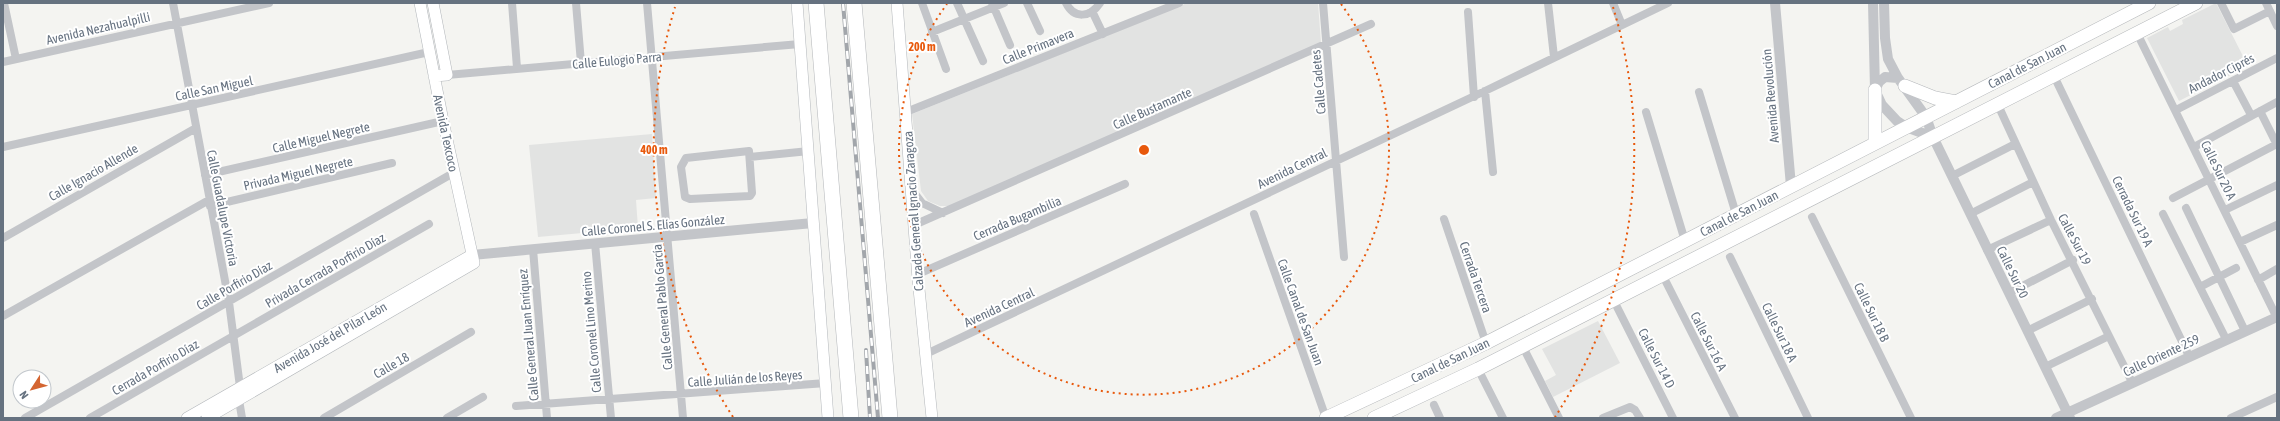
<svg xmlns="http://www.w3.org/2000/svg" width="2280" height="421" viewBox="0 0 2280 421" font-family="'Asap Condensed',sans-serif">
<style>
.built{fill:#e2e3e2}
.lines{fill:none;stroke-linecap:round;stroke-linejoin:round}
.secondary-casing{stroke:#b3b7bb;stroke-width:12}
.primary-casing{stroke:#b4b7ba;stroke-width:14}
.motorway-casing{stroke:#b3b6b9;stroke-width:16}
.minor{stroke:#c3c5c9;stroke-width:8}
.tertiary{stroke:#c3c5c9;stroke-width:10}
.secondary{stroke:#fff;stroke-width:11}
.primary{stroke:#fff;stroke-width:13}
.motorway{stroke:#fff;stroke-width:15}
.rail-casing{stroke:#a2a6ab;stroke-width:4}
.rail{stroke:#fff;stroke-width:2.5;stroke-dasharray:8;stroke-linecap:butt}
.ring{fill:none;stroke:#e8590c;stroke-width:2;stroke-dasharray:2 4}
.labels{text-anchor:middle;stroke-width:4;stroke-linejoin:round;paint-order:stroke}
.street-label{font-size:13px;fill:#667280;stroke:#fff}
.centre{fill:#e8590c;stroke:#fff;stroke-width:2}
.ring-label{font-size:12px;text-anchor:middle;font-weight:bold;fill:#e8590c;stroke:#fff;stroke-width:4;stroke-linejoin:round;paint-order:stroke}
</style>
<rect width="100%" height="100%" fill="#f4f4f1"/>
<path class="built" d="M1187 3H1318L1321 43 951 206H940L928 201 921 191 912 114Z
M2216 3 2248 66 2179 101 2147 38 2168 27 2170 31 2183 24 2182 20Z
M652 134 656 198 636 200 638 228 538 237 529 145Z
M1598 321 1620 363 1553 397 1545 381 1556 375 1542 349Z"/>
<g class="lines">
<defs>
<path id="secondary" d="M433 3 447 75 434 76
M797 3 828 418
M897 3 918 279 932 418
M187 418 470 256
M207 418 474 263 443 121 420 3"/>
<path id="primary" d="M1905 86 1935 98 1956 102
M1875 90V143
M1326 418 1486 343 2149 3
M1374 418 1478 369 2196 3"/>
<path id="motorway" d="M816 3 851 418
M854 3 890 418"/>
</defs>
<use href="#secondary" class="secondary-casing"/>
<use href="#primary" class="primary-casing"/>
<use href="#motorway" class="motorway-casing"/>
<path class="minor" d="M4 3 16 59
M173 3 229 302 240 387 239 400 242 418
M512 3 517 68
M576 3 581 63
M647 3 683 418
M922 3 946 69
M957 3 983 61
M992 3 1010 45
M1027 3 1040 31
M1066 3C1074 19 1090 18 1100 3
M1323 3 1344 257
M1548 3 1554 57
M1613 3 1622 25
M2221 3 2234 29 2270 11
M2266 3 2277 26
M1092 11 1103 34
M1468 12 1474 97
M932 32 1004 3
M2137 33 2277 318
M3 62 269 3
M447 75 800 44
M2054 76 2189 356
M2233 81 2251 115
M1485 91 1493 172
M1699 92 1736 214
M1998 105 2051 220 2132 382
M2176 110 2277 58
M2260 111 2277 145
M906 112 1179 3
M1646 112 1685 241
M3 147 429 52
M2194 147 2277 102
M749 151 752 193 750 196 690 199 685 197 681 167 686 158Z
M750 157 809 151
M205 175 443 121
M1952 176 2015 144
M912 190 922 203 943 213
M2173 198 2277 144
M210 206 392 163
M2186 208 2245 331
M2225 210 2277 185
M1254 214 1326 418
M1970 214 2033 182
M2163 214 2226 339
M1812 217 1911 418
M1444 219 1486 343
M914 225 1371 24
M3 238 196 128
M2240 242 2277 225
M595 243 611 418
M533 249 547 418
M1987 250 2051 220
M1730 257 1808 418
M918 274 1125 184
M1662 274 1735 418
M2258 280 2277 269
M2200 287 2236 268
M2009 293 2073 260
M1613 299 1673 418
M3 316 209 200
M2027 331 2092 299
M1522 345 1559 418
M926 354 1485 91 1668 3
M2045 367 2109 336
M1478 369 1503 418
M1434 405 1440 418
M516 406 826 383
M25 418 455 172
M90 418 429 224
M324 418 471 332
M447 418 483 397
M1603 418 1630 407 1635 410 1640 418
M2231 418 2277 397"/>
<path class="tertiary" d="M1775 3 1791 186
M1873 3 1875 90 1882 105 1897 121 1906 127 1933 137
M1884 3 1885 38 1888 59 1898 78 1926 117 1933 137 2070 418
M1875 90 1879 82 1885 77 1898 78
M472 255 813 223
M2056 418 2277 317"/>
<use href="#secondary" class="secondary"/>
<use href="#primary" class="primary"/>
<use href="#motorway" class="motorway"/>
<defs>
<path id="rail" d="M843 3 878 418
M866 350 870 418"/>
</defs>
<use href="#rail" class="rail-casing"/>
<use href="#rail" class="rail"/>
</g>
<g class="ring">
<path d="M1341 4A245 245 0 1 1 947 4"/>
<path d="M733 417A490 490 0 0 1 675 7M1613 7A490 490 0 0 1 1555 417"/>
</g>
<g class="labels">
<g class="street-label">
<text transform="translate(98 28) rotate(-13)" y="5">Avenida Nezahualpilli</text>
<text transform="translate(1038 46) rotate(-22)" y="5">Calle Primavera</text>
<text transform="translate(617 60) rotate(-5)" y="5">Calle Eulogio Parra</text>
<text transform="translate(2027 65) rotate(-27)" y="5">Canal de San Juan</text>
<text transform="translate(2221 73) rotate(-27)" y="5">Andador Ciprés</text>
<text transform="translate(1318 82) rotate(-95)" y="5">Calle Cadetes</text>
<text transform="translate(214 88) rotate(-12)" y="5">Calle San Miguel</text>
<text transform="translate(1770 96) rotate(-95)" y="5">Avenida Revolución</text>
<text transform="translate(1152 108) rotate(-24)" y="5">Calle Bustamante</text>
<text transform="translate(446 133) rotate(78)" y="5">Avenida Texcoco</text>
<text transform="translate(321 137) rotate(-13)" y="5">Calle Miguel Negrete</text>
<text transform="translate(1292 168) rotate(-26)" y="5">Avenida Central</text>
<text transform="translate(2219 170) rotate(64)" y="5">Calle Sur 20 A</text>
<text transform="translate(93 172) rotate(-30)" y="5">Calle Ignacio Allende</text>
<text transform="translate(298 173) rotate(-13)" y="5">Privada Miguel Negrete</text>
<text transform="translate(223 208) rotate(79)" y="5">Calle Guadalupe Victoria</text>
<text transform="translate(913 211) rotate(-94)" y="5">Calzada General Ignacio Zaragoza</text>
<text transform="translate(2133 211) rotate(64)" y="5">Cerrada Sur 19 A</text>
<text transform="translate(1739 213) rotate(-27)" y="5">Canal de San Juan</text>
<text transform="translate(1017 218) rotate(-23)" y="5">Cerrada Bugambilia</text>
<text transform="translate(653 225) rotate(-5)" y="5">Calle Coronel S. Elías González</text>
<text transform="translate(2075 239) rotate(62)" y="5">Calle Sur 19</text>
<text transform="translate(325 270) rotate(-30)" y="5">Privada Cerrada Porfirio Díaz</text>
<text transform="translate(2013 272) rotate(64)" y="5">Calle Sur 20</text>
<text transform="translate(1476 277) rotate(71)" y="5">Cerrada Tercera</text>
<text transform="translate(234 285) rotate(-30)" y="5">Calle Porfirio Díaz</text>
<text transform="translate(662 307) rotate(-95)" y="5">Calle General Pablo García</text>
<text transform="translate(999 307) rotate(-25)" y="5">Avenida Central</text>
<text transform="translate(1301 312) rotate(70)" y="5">Calle Canal de San Juan</text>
<text transform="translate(1872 312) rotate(64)" y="5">Calle Sur 18 B</text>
<text transform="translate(591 332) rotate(-95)" y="5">Calle Coronel Lino Merino</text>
<text transform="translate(1780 332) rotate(64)" y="5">Calle Sur 18 A</text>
<text transform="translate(528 335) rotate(-95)" y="5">Calle General Juan Enríquez</text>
<text transform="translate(330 337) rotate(-30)" y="5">Avenida José del Pilar León</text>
<text transform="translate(1709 341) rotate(63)" y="5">Calle Sur 16 A</text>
<text transform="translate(2161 355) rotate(-25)" y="5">Calle Oriente 259</text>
<text transform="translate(1657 358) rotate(63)" y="5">Calle Sur 14 D</text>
<text transform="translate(1450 360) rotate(-26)" y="5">Canal de San Juan</text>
<text transform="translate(391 365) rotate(-30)" y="5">Calle 18</text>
<text transform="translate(155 367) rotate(-30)" y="5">Cerrada Porfirio Díaz</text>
<text transform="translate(745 378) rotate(-4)" y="5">Calle Julián de los Reyes</text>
</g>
</g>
<circle cx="1144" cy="150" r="6" class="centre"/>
<g class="ring-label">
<text x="922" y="51">200 m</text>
<text x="654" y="154">400 m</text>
</g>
<rect width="2280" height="421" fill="none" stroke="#667280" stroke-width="8"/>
<g transform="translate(32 389) rotate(234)"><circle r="19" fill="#ffffff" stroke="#c2c7cc"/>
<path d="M0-3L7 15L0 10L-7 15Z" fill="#d46531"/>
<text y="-6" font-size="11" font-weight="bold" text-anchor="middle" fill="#667280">N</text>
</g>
</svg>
